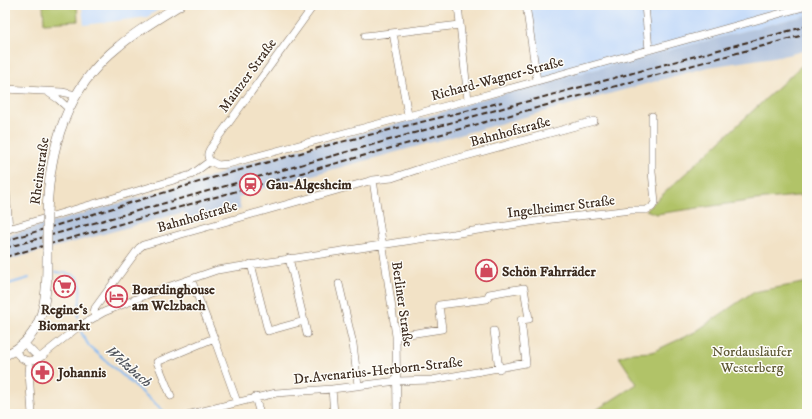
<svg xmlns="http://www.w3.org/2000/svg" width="812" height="419" viewBox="0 0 812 419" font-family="'IM FELL DW Pica',serif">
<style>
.built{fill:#c8ddf9}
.industrial{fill:#b6c6de}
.green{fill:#b1c367;stroke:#767642}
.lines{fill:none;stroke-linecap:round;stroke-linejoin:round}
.stream{stroke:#86bcf5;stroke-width:2}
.minor-casing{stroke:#7b6a59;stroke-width:8}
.major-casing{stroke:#7b6a59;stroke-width:10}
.minor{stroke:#fff;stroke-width:7}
.major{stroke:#fff;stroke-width:9}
.rail{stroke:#3b2a1e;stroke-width:2;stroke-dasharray:6 3;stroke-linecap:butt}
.major-bridge-casing{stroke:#7b6a59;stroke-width:10;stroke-linecap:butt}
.major-bridge{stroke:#fff;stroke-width:9}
.labels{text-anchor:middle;stroke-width:3;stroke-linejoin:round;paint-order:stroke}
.street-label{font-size:14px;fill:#3b2a1e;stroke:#fdfcf7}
.poi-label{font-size:14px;font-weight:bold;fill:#3b2a1e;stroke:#fdfcf7;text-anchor:start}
.park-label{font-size:14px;fill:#5e5834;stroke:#fdfcf7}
.water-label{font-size:15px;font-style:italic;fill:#52565e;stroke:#fdfcf7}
</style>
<rect width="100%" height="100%" fill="#fdfcf7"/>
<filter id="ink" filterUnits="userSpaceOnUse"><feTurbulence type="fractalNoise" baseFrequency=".025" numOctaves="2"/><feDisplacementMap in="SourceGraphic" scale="8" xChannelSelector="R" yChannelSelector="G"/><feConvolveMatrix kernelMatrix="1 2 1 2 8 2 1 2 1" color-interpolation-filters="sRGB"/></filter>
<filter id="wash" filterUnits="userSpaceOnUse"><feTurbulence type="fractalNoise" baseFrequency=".012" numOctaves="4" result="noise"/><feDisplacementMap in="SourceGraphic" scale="16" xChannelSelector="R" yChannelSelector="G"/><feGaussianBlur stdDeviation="0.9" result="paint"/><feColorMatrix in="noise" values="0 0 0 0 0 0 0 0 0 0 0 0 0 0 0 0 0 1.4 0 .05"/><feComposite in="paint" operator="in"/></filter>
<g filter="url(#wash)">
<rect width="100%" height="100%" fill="#f2e2c6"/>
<path class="built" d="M82 5H166L147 17 84 25Z
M528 5H807V15L539 84Z"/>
<path class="industrial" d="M807 15V50L787 55 708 67 261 189V191L238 197 241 209 188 224 184 212 5 261V236L223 173V170L338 139H343L346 137 446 111 478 100 539 84Z"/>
<path class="green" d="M43 5H77L78 21 44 23Z
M807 63V195L755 200 656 214 646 210 801 66Z
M803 283H807V414H590L637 384 619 357 632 353 652 352 695 332 753 292Z"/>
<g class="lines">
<path class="stream" d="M56 272C62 273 73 273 77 277 84 283 78 309 78 317
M5 285 29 278
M81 332 89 346 167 414"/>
</g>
</g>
<g filter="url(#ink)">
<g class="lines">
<defs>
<path id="minor" d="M458 5 468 100
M526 5 537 81
M645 5 649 50
M393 33 408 115
M365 36 460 25
M5 89 62 92 76 95
M49 93 58 99 69 109
M210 161 218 165 228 164 468 100 807 6
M210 161C206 156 208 151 212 146L314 5
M5 179 9 229
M373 180 396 336 397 414
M5 230 191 175 210 161
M289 258 304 321
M251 264 268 331 304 321 307 334
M191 279 214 338 237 402
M339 284 353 344 358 385
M96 317 94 312 95 308 139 248 143 245 373 180 392 178 422 168 594 121
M494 331 499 369
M24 343 37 356H43
M14 350C22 360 26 363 38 359L78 327 104 312 156 291 217 270 544 220 631 210H646L652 207 655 202 652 172V116
M30 362 29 373 32 414
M332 389 334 414
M171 396 157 362 214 338
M255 397 260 414
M191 414 276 393 332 389 397 381 432 380 526 363 521 320 529 319 524 288 489 294 487 299 439 305 442 329 396 336"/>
<path id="major" d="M47 214C49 149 65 89 119 46 138 30 159 18 180 5
M5 355C49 337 47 288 47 250"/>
</defs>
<use href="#minor" class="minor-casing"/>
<use href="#major" class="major-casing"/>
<use href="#minor" class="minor"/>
<use href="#major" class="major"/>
<path class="rail" d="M5 241 212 178 329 145 502 102
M5 248 503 108 807 26
M5 257C272 180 539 107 807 34"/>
<defs>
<path id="major-bridge" d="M47 250V214"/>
</defs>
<use href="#major-bridge" class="major-bridge-casing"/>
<use href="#major-bridge" class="major-bridge"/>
</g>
</g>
<defs>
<symbol id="station-ring" viewBox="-11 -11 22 22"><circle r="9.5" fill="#fdfcf7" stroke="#d1495b" stroke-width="1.5"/><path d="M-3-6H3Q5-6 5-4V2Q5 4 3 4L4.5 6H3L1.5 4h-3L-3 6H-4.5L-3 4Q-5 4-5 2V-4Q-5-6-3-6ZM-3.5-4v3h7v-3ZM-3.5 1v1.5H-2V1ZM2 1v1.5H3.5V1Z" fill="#d1495b"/></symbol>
<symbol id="shop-ring" viewBox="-11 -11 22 22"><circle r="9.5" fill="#fdfcf7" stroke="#d1495b" stroke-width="1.5"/><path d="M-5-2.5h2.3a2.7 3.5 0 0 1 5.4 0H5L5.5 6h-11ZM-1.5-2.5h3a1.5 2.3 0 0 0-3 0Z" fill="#d1495b"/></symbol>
<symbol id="supermarket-ring" viewBox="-11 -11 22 22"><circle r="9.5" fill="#fdfcf7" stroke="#d1495b" stroke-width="1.5"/><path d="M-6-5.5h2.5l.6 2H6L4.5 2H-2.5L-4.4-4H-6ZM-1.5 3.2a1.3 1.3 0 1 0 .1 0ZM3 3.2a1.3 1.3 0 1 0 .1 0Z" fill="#d1495b"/></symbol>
<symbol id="hotel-ring" viewBox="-11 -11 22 22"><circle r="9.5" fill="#fdfcf7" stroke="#d1495b" stroke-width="1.5"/><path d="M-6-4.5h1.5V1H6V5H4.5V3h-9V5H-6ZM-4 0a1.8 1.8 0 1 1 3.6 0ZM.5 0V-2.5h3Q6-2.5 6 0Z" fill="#d1495b"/></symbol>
<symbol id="pharmacy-ring" viewBox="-11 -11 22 22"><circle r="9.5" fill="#fdfcf7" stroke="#d1495b" stroke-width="1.5"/><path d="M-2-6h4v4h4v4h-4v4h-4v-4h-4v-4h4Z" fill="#d1495b"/></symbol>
</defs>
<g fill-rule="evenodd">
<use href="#station-ring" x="238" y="172" width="25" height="25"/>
<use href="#shop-ring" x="474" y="258" width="25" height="25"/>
<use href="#supermarket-ring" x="52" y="274" width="25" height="25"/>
<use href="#hotel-ring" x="104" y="284" width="25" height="25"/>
<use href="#pharmacy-ring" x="30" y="360" width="25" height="25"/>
</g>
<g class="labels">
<g class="street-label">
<text transform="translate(247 75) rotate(-54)" y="5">Mainzer Straße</text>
<text transform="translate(497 78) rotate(-15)" y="5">Richard-Wagner-Straße</text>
<text transform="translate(510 131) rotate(-15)" y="5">Bahnhofstraße</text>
<text transform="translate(39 171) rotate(-82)" y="5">Rheinstraße</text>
<text transform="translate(561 206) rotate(-7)" y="5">Ingelheimer Straße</text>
<text transform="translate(197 216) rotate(-16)" y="5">Bahnhofstraße</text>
<text transform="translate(403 304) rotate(82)" y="5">Berliner Straße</text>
<text transform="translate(378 370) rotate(-6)" y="5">Dr.Avenarius-Herborn-Straße</text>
</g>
<g class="poi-label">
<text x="266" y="189">Gau-Algesheim</text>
<text x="502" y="276">Schön Fahrräder</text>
<text x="132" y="294">Boardinghouse<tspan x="132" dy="16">am Welzbach</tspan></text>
<text x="64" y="314" text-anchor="middle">Regine‘s<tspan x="64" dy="16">Biomarkt</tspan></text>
<text x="58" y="377">Johannis</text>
</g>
<g class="park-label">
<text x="752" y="356">Nordausläufer<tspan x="752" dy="16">Westerberg</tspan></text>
</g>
<g class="water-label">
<text transform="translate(129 366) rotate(41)" y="5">Welzbach</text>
</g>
</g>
<rect width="812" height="419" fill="none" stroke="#fdfcf7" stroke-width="20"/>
</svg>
